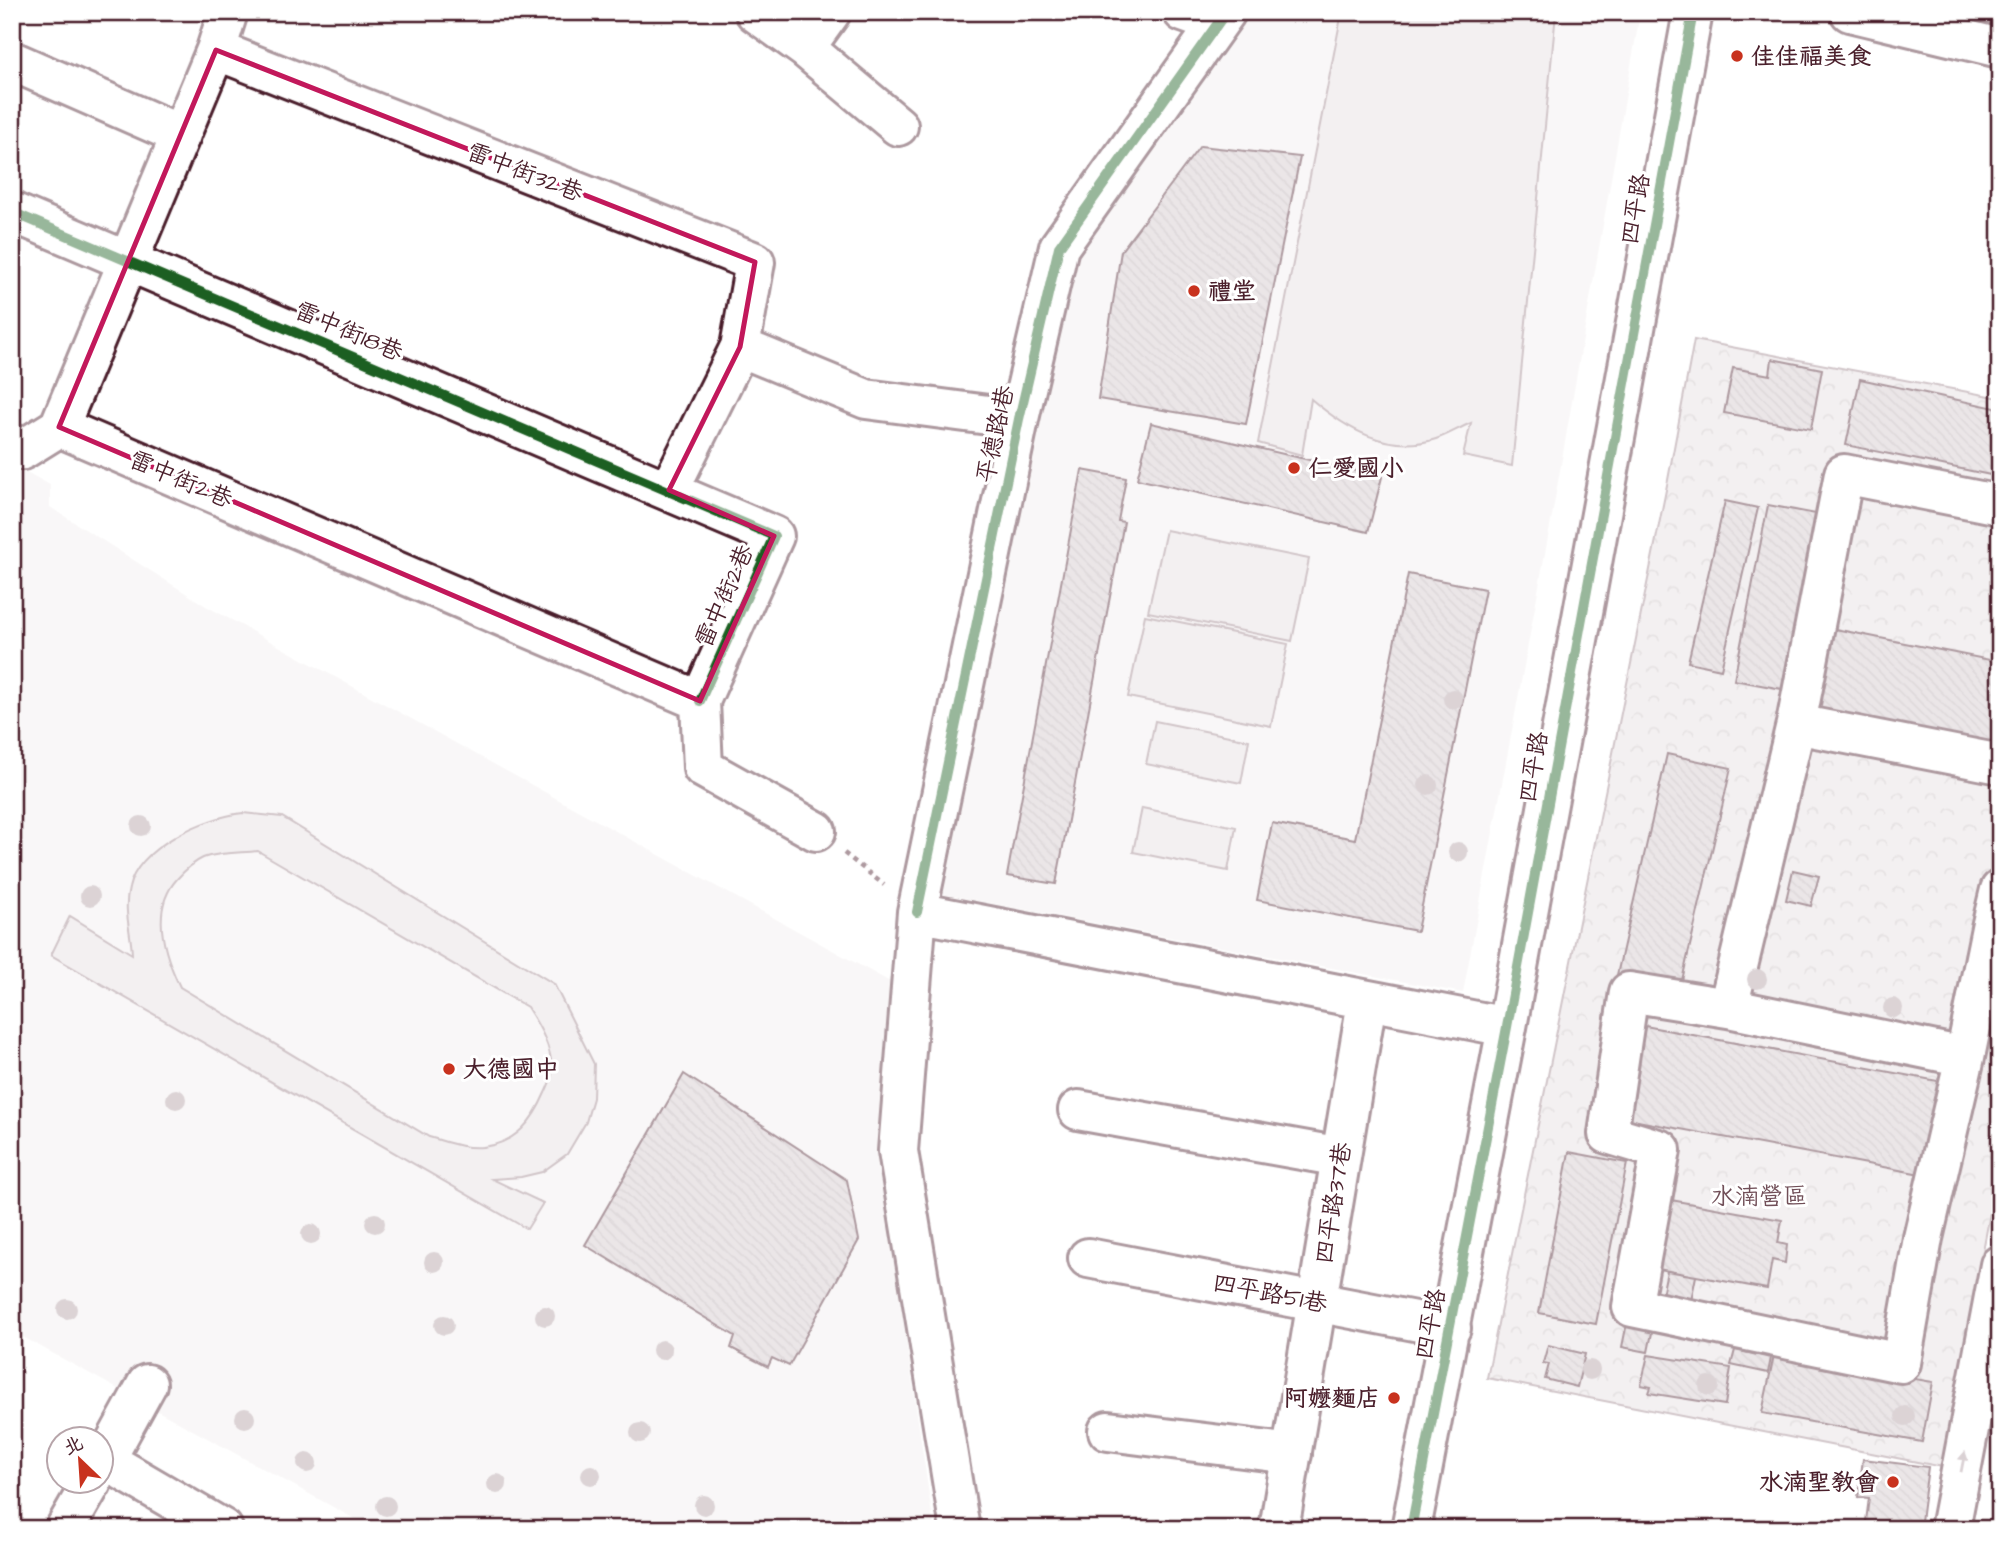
<svg xmlns="http://www.w3.org/2000/svg" width="2012" height="1541" viewBox="0 0 2012 1541" font-family="'Architects Daughter','LXGW WenKai TC',sans-serif">
<style>
.built{fill:#f2eeef}
.grass{fill:#e5dee0;stroke:#987e86;stroke-width:2;fill-rule:evenodd}
.forest{fill:url(#forest-crowns);stroke:#987e86;stroke-width:2}
.building{fill:url(#building-back-hatch);stroke:#4a1f2b;stroke-width:2}
.lines{fill:none;stroke-linecap:round;stroke-linejoin:round}
.minor-casing{stroke:#4a1f2b;stroke-width:44}
.path{stroke:#4a1f2b;stroke-width:4.5;stroke-dasharray:5 5;stroke-linecap:butt}
.minor{stroke:#fff;stroke-width:38}
.cycleway-casing{stroke:#fff;stroke-width:15}
.cycleway{stroke:#1b5e20;stroke-width:10}
.tree{fill:#b19ea3}
.oneway{fill:#ae9aa0}
.marked{fill:none;stroke:#c2185b;stroke-width:5;stroke-linejoin:round}
.poi-dot{fill:#c8321e;stroke:#fff;stroke-width:2.5}
.labels{text-anchor:middle;stroke-width:6;stroke-linejoin:round;paint-order:stroke}
.poi-label{font-size:24px;font-weight:bold;fill:#4a1f2b;stroke:#fff;text-anchor:start}
.street-label{font-size:24px;fill:#4a1f2b;stroke:#fff}
.park-label{font-size:24px;fill:#714f58;stroke:#fff}
</style>
<defs>
<pattern id="forest-crowns" width="20" height="18" patternUnits="userSpaceOnUse" patternTransform="scale(1.75)"><rect width="20" height="18" fill="#e5dee0"/><path d="M2 6a3 3 0 1 1 6 0M12 15a3 3 0 1 1 6 0" fill="none" stroke="#c6bec0"/></pattern>
<pattern id="building-back-hatch" width="6" height="6" patternUnits="userSpaceOnUse" patternTransform="scale(1.75)"><rect width="6" height="6" fill="#d2c7cb"/><path d="M-1 5l2 2M0 0l6 6M5-1l2 2" fill="none" stroke="#b6aaae"/></pattern>
</defs>
<rect width="100%" height="100%" fill="#fff"/>
<filter id="ink" filterUnits="userSpaceOnUse"><feTurbulence type="fractalNoise" baseFrequency=".0143" numOctaves="2"/><feDisplacementMap in="SourceGraphic" scale="14" xChannelSelector="R" yChannelSelector="G"/><feConvolveMatrix kernelMatrix="1 2 1 2 8 2 1 2 1" color-interpolation-filters="sRGB"/></filter>
<g filter="url(#ink)">
<path class="built" d="M1247 12 1640 14 1552 516 1463 993 937 893 1038 420 1076 253Z
M12 464 50 485V507L206 606 894 984 879 1153 934 1529H373L12 1331Z"/>
<path class="grass" d="M1342 12 1556 13 1512 466 1463 456 1471 423C1459 428 1448 435 1436 439 1388 454 1346 429 1311 399L1302 455 1258 443Z
M1166 530 1309 559 1292 641 1148 612Z
M1145 615 1288 644 1271 726 1128 697Z
M1155 721 1249 740 1241 783 1146 764Z
M1142 808 1236 827 1228 871 1133 852Z
M243 813 282 817 554 984 594 1064 593 1098 586 1122 567 1154 542 1172 521 1177 492 1179 543 1203 527 1229 51 955 70 916 132 954C131 931 123 911 129 888 138 847 205 817 243 813ZM258 851 527 1007C540 1027 552 1047 552 1072 552 1079 548 1086 545 1093 533 1121 516 1143 483 1147 464 1149 447 1142 429 1137L180 987C164 954 150 909 177 879 185 870 192 863 203 858 219 852 241 853 258 851Z"/>
<path class="forest" d="M1694 340 2000 398V1159L1943 1467 1487 1378 1668 480Z"/>
<path class="building" d="M1200 146 1300 157 1246 424 1098 399 1121 251Z
M1772 359 1822 369 1811 429 1724 413 1733 368 1770 375Z
M1860 379 2000 409V477L1846 445Z
M1151 423 1382 477 1368 532 1137 479Z
M1082 470 1126 478 1118 521 1124 522 1056 884 1007 876Z
M1725 501 1758 508 1721 669 1688 662Z
M1768 505 1816 514 1782 689 1734 680Z
M1408 574 1485 589 1417 931 1257 900 1272 823 1355 839Z
M1830 628 2000 662V747L1814 710Z
M1667 754 1731 768 1680 989 1617 975Z
M1793 870 1819 876 1811 906 1786 900Z
M1645 1026 1943 1082 1926 1175 1627 1119Z
M684 1074 847 1180 859 1240 789 1366 772 1358 768 1367 731 1348 735 1336 585 1245Z
M1569 1152 1627 1163 1596 1324 1539 1313Z
M1671 1200 1782 1220 1778 1243 1787 1245 1785 1263 1772 1260 1767 1289 1658 1269Z
M1667 1271 1696 1276 1691 1301 1662 1295Z
M1627 1323 1653 1328 1648 1352 1622 1347Z
M1548 1345 1585 1354 1577 1387 1545 1379 1549 1364 1543 1363Z
M1735 1350 1771 1358 1768 1373 1731 1365Z
M1648 1355 1731 1368 1725 1405 1649 1393 1651 1387 1641 1385Z
M1774 1355 1933 1382 1922 1442 1762 1413Z
M1863 1459 1928 1467 1920 1529H1865L1869 1498 1858 1497Z"/>
<g class="lines">
<defs>
<path id="minor" d="M755 12 805 48 898 126
M1183 12 1217 24
M1850 12 2000 48
M805 48 831 12
M216 50 755 262 740 347 669 490
M12 61 181 135
M12 212 774 536 700 701
M740 347 866 399 1019 419
M59 427 700 701 703 768 816 831
M59 427 216 50 228 12
M12 445 22 450 59 427
M1796 724 2000 764
M2000 890 1991 928 2000 930
M917 912 1507 1027
M1991 928 1965 1057 1728 1008 1796 724 1844 474 2000 505
M1728 1008 1629 992 1608 1134 1661 1150 1632 1307 1901 1363 1923 1238 1965 1057
M1078 1110 1341 1157
M1088 1258 1451 1328
M1108 1431 1292 1454
M105 1460 223 1529
M102 1466 147 1384
M65 1529 92 1482
M960 1529 898 1151 917 912 1019 419 1059 247 1226 12
M1279 1529 1367 1001
M1411 1529 1507 1027 1693 12
M1950 1529 2000 1265"/>
</defs>
<use href="#minor" class="minor-casing"/>
<path class="path" d="M844 853 884 885"/>
<use href="#minor" class="minor"/>
<defs>
<path id="cycleway" d="M12 212 774 536 700 701
M917 912 1019 419 1059 247 1226 12
M1411 1529 1507 1027 1693 12"/>
</defs>
<use href="#cycleway" class="cycleway-casing"/>
<use href="#cycleway" class="cycleway"/>
</g>
<g class="tree">
<circle cx="1453" cy="699" r="10"/>
<circle cx="1428" cy="785" r="10"/>
<circle cx="141" cy="826" r="10"/>
<circle cx="1458" cy="852" r="10"/>
<circle cx="90" cy="896" r="10"/>
<circle cx="1757" cy="979" r="10"/>
<circle cx="1893" cy="1008" r="10"/>
<circle cx="176" cy="1099" r="10"/>
<circle cx="375" cy="1223" r="10"/>
<circle cx="311" cy="1234" r="10"/>
<circle cx="434" cy="1262" r="10"/>
<circle cx="67" cy="1309" r="10"/>
<circle cx="545" cy="1316" r="10"/>
<circle cx="444" cy="1325" r="10"/>
<circle cx="662" cy="1350" r="10"/>
<circle cx="1590" cy="1370" r="10"/>
<circle cx="1709" cy="1386" r="10"/>
<circle cx="1905" cy="1416" r="10"/>
<circle cx="245" cy="1418" r="10"/>
<circle cx="640" cy="1433" r="10"/>
<circle cx="307" cy="1463" r="10"/>
<circle cx="591" cy="1475" r="10"/>
<circle cx="497" cy="1484" r="10"/>
<circle cx="704" cy="1505" r="10"/>
<circle cx="386" cy="1506" r="10"/>
</g>
<defs><path id="oneway-solid" d="M-6-.8H1V-3.2L6.5 0L1 3.2V.8H-6Z" transform="scale(1.75)"/></defs>
<use class="oneway" href="#oneway-solid" transform="translate(1963 1462) rotate(-79)"/>
</g>
<path d="M0 0H2012V1541H0ZM216 50 755 262 740 347 669 490 774 536 700 701 59 427Z" fill="#fff" fill-opacity=".55" fill-rule="evenodd"/>
<path class="marked" d="M216 50 755 262 740 347 669 490 774 536 700 701 59 427Z"/>
<g class="poi-dot">
<circle cx="1737" cy="56" r="7"/>
<circle cx="1194" cy="291" r="7"/>
<circle cx="1294" cy="468" r="7"/>
<circle cx="449" cy="1069" r="7"/>
<circle cx="1394" cy="1398" r="7"/>
<circle cx="1893" cy="1482" r="7"/>
</g>
<g class="labels">
<g class="poi-label">
<text x="1751" y="64">佳佳福美食</text>
<text x="1208" y="299">禮堂</text>
<text x="1308" y="476">仁愛國小</text>
<text x="463" y="1077">大德國中</text>
<text x="1380" y="1406" text-anchor="end">阿嬤麵店</text>
<text x="1879" y="1490" text-anchor="end">水湳聖教會</text>
</g>
<g class="street-label">
<text transform="translate(525 172) rotate(21)" y="8">雷中街32巷</text>
<text transform="translate(1635 209) rotate(-80)" y="8">四平路</text>
<text transform="translate(349 331) rotate(23)" y="8">雷中街18巷</text>
<text transform="translate(995 434) rotate(-78)" y="8">平德路1巷</text>
<text transform="translate(181 479) rotate(23)" y="8">雷中街2巷</text>
<text transform="translate(724 596) rotate(-66)" y="8">雷中街2巷</text>
<text transform="translate(1533 767) rotate(-80)" y="8">四平路</text>
<text transform="translate(1333 1203) rotate(-81)" y="8">四平路37巷</text>
<text transform="translate(1270 1293) rotate(11)" y="8">四平路51巷</text>
<text transform="translate(1430 1324) rotate(-79)" y="8">四平路</text>
</g>
<g class="park-label">
<text x="1759" y="1204">水湳營區</text>
</g>
</g>
<rect width="2012" height="1541" fill="none" stroke="#fff" stroke-width="42"/>
<rect x="21" y="21" width="1970" height="1499" fill="none" stroke="#4a1f2b" stroke-width="2.5" filter="url(#ink)"/>
<g transform="translate(80 1460) rotate(335)"><circle r="33" fill="#ffffff" stroke="#b7a5aa" stroke-width="2"/>
<path d="M0-5L12 26L0 18L-12 26Z" fill="#c8321e"/>
<text y="-10" font-size="19" font-weight="bold" text-anchor="middle" fill="#4a1f2b">北</text>
</g>
</svg>
